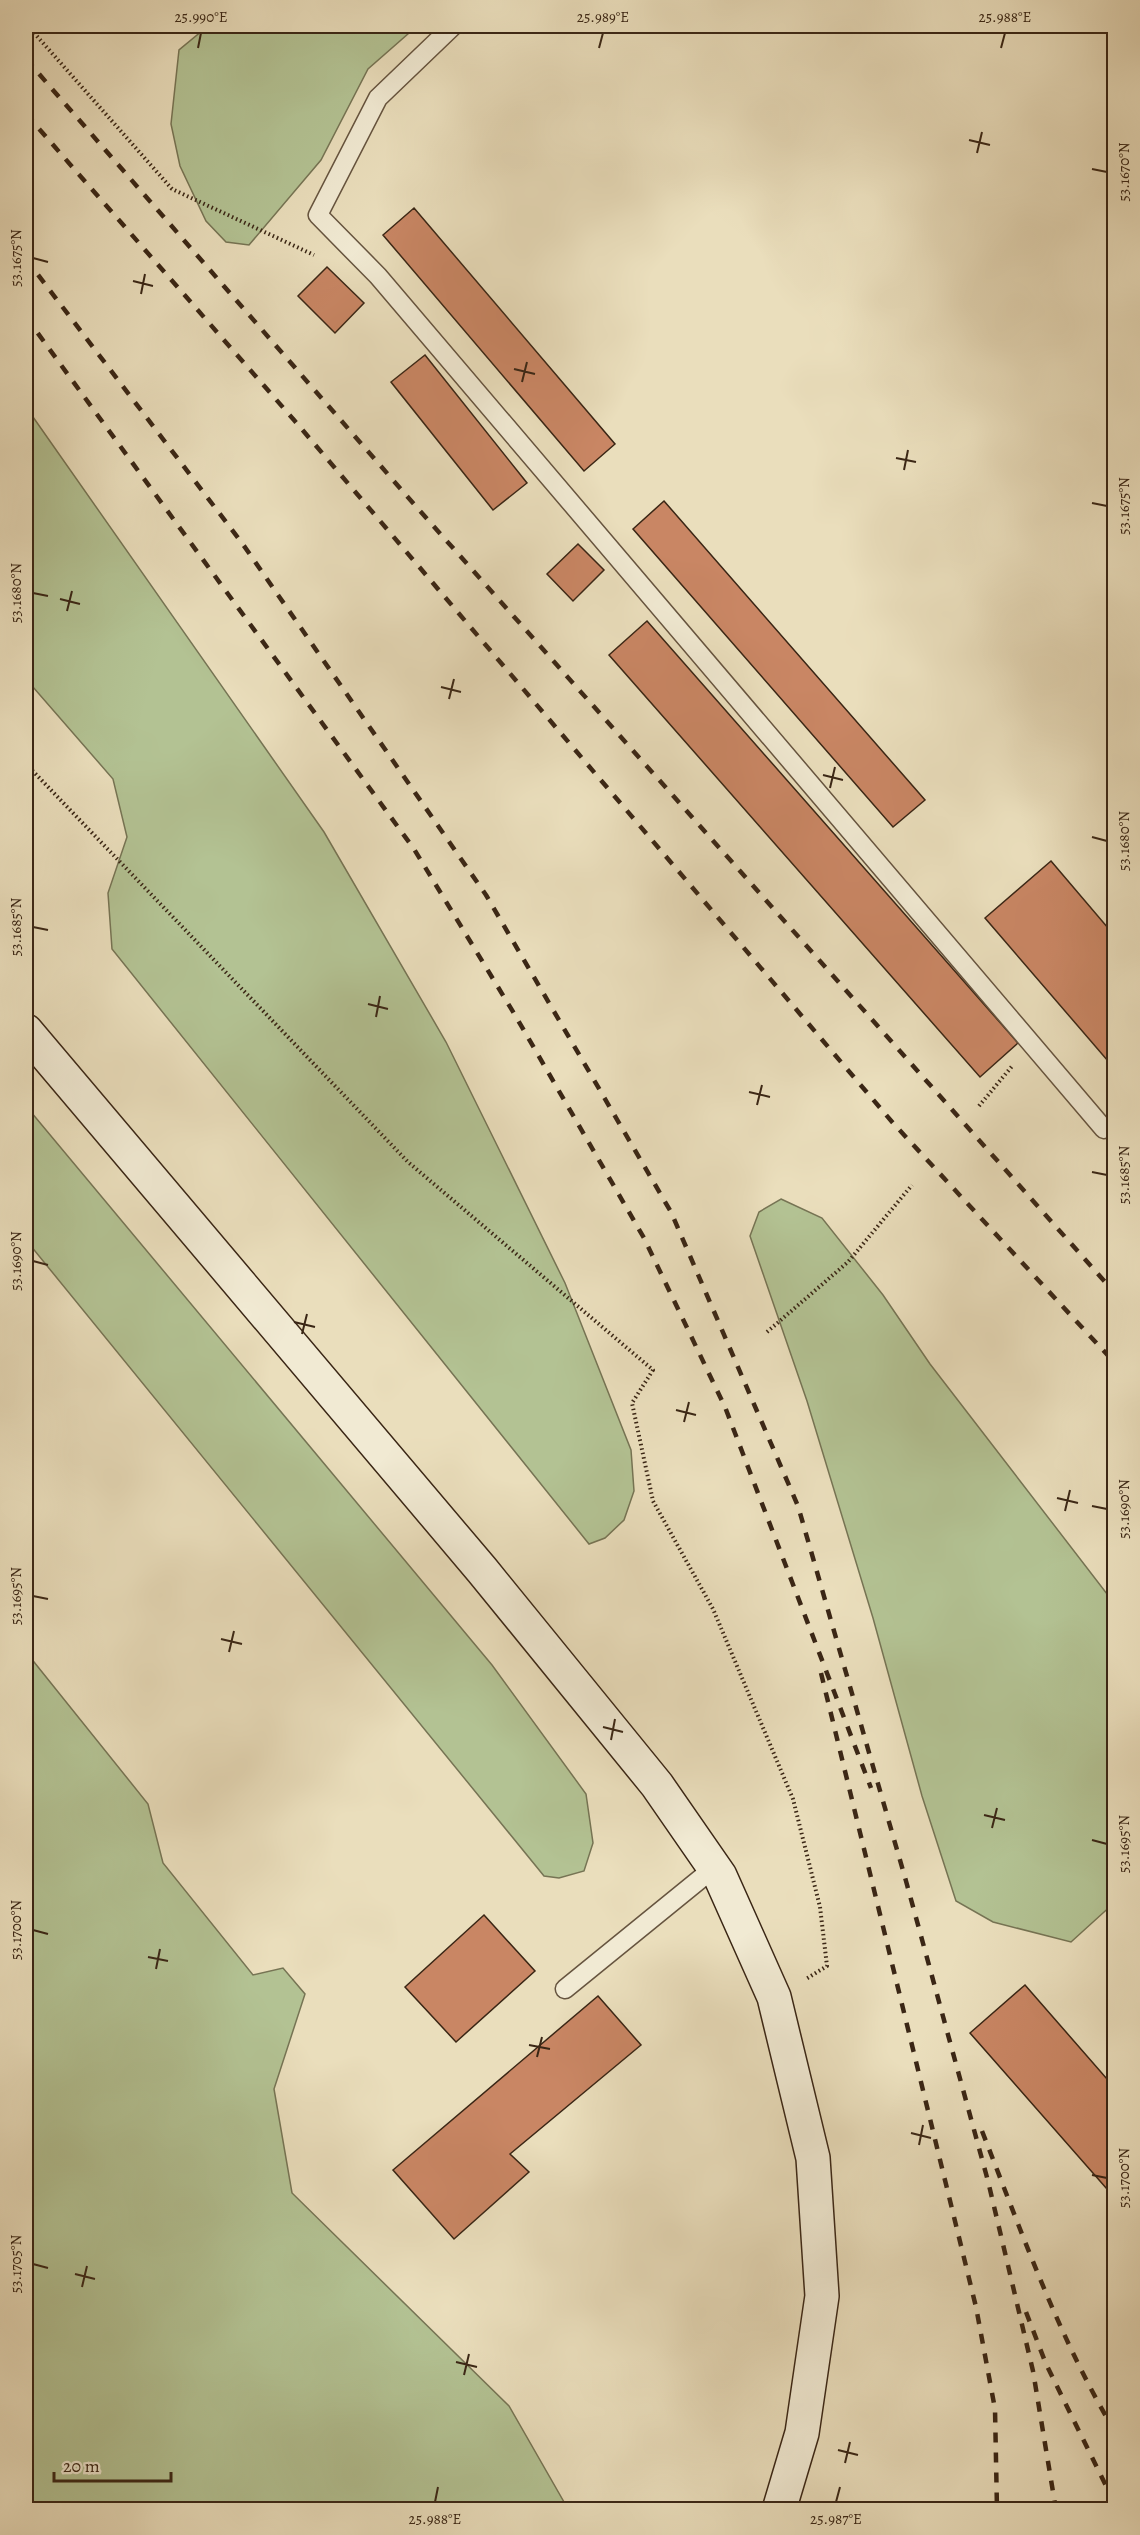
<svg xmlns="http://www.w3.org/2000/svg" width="1140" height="2535" viewBox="0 0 1140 2535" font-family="Alegreya,serif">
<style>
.green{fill:#b3c293;stroke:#767454;stroke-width:1.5}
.building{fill:#c98664;stroke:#3a2615;stroke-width:1.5}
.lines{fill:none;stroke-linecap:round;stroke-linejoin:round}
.lane-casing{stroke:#66543f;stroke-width:21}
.secondary-casing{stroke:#3a2615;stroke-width:36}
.path{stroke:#3a2615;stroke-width:4;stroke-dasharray:1.5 3;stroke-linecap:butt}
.lane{stroke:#f1ead3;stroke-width:18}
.secondary{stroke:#f1ead3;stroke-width:33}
.rail{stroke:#3a2615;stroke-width:4.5;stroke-dasharray:10 10;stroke-linecap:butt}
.ticks{fill:none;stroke:#3a2615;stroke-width:2}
.neatline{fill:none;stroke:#3a2615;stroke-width:2}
.ticks-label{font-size:15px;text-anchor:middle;fill:#3a2615}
</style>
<rect width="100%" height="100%" fill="#eadebc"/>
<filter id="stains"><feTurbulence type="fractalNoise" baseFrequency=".00333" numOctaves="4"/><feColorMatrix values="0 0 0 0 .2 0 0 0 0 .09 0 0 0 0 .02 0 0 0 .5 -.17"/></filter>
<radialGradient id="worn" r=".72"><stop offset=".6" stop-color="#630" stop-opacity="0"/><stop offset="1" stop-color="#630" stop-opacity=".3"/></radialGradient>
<path class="green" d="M208 26H417L368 69 321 160 249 245 226 242 206 221 180 166 171 124 179 50Z
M26 407 324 832 446 1042 565 1283 631 1450 634 1491 624 1520 605 1538 589 1544 112 949 108 893 127 837 113 779 26 679Z
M26 1106 492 1665 586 1794 593 1843 584 1871 559 1878 544 1876 26 1240Z
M781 1199 822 1218 883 1295 930 1364 1114 1603V1903L1071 1942 993 1922 956 1901 922 1796 873 1618 807 1401 750 1236 759 1212Z
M26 1652 148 1804 163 1863 253 1975 283 1968 305 1994 274 2089 292 2193 509 2406 568 2509H26Z"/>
<path class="building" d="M414 208 615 444 584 471 383 235Z
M327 267 364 303 335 333 298 296Z
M425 355 527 483 493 510 391 382Z
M664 501 925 800 893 827 633 529Z
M578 544 604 570 573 601 547 574Z
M647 621 1018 1043 980 1077 609 655Z
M1051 861 1114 935V1068L985 918Z
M484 1915 535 1971 456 2042 405 1987Z
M1025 1985 1114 2087V2197L970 2033Z
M598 1996 641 2045 510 2154 529 2172 454 2239 393 2170Z"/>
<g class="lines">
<defs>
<path id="lane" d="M453 26 378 98 318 215 378 276 1104 1129
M565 1989 715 1867"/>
<path id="secondary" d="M26 1031 482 1570 657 1785 720 1876 774 1997 813 2158 822 2296 802 2433 779 2510"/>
</defs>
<use href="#lane" class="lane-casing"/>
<use href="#secondary" class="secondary-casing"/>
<path class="path" d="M28 26 172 189 314 255
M26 764 408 1162 653 1370 632 1403 653 1501 713 1609 793 1799 820 1907 827 1966 806 1979
M979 1106 1013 1065
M767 1332 848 1262 912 1185"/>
<use href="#lane" class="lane"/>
<use href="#secondary" class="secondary"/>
<path class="rail" d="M26 59 413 503 1114 1292
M26 114 294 420 893 1123 1114 1362
M26 259 242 543 486 895 671 1212 798 1506 906 1881 988 2181 1033 2371 1056 2510
M26 317 414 849 515 1015 644 1238 725 1407 871 1788
M821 1673 976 2307 995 2409 997 2510
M982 2131C1022 2233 1058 2336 1114 2430
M1026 2312 1046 2364 1114 2502"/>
</g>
<path class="ticks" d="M198 48 201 33M599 48 603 33M1001 48 1005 33M969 140 990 145M977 153 982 132M1092 169 1107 172M33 258 48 262M133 281 153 286M141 294 145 274M514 369 535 374M522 382 527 362M896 458 916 462M904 470 908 450M1092 503 1107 506M33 593 48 596M60 599 80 604M67 611 72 591M441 687 461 692M449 699 454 679M823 775 843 780M830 788 835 767M1092 837 1107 841M33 927 48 930M368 1004 388 1009M376 1017 380 996M749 1092 770 1097M757 1105 762 1085M1092 1172 1107 1175M33 1261 48 1265M294 1322 315 1327M302 1334 307 1314M676 1410 696 1415M684 1422 689 1402M1057 1498 1078 1503M1092 1506 1107 1509M1065 1511 1070 1490M33 1596 48 1599M221 1639 242 1644M229 1652 234 1631M603 1727 623 1732M611 1740 615 1719M984 1815 1005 1820M992 1828 997 1808M1092 1840 1107 1844M33 1930 48 1934M148 1957 168 1961M156 1969 160 1949M529 2045 550 2049M537 2057 542 2037M911 2133 931 2138M919 2145 923 2125M1092 2175 1107 2178M33 2264 48 2268M75 2274 95 2279M82 2287 87 2266M456 2362 477 2367M464 2375 469 2354M838 2450 858 2455M845 2463 850 2442M435 2502 438 2487M836 2502 840 2487"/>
<rect width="1140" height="2535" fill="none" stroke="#eadebc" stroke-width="66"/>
<path d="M54 2472v9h117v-9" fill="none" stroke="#3a2615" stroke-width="3"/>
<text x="63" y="2472" font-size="18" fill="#3a2615" stroke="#f1ead3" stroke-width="4.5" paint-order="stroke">20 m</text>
<rect x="33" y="33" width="1074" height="2469" class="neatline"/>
<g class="ticks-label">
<text x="201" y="22">25.990°E</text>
<text x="603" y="22">25.989°E</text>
<text x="1005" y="22">25.988°E</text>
<text transform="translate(1124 172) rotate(-90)" y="5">53.1670°N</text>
<text transform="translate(16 258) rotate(-90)" y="5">53.1675°N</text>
<text transform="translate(1124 506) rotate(-90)" y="5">53.1675°N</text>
<text transform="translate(16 593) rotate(-90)" y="5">53.1680°N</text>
<text transform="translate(1124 841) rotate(-90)" y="5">53.1680°N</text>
<text transform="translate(16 927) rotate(-90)" y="5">53.1685°N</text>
<text transform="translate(1124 1175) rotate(-90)" y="5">53.1685°N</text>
<text transform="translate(16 1261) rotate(-90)" y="5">53.1690°N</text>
<text transform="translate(1124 1509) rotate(-90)" y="5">53.1690°N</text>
<text transform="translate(16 1596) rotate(-90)" y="5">53.1695°N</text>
<text transform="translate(1124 1844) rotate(-90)" y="5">53.1695°N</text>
<text transform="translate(16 1930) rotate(-90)" y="5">53.1700°N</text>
<text transform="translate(1124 2178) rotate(-90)" y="5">53.1700°N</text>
<text transform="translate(16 2264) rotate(-90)" y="5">53.1705°N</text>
<text x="435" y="2524">25.988°E</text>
<text x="836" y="2524">25.987°E</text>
</g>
<rect width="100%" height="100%" filter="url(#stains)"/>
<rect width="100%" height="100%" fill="url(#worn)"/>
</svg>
